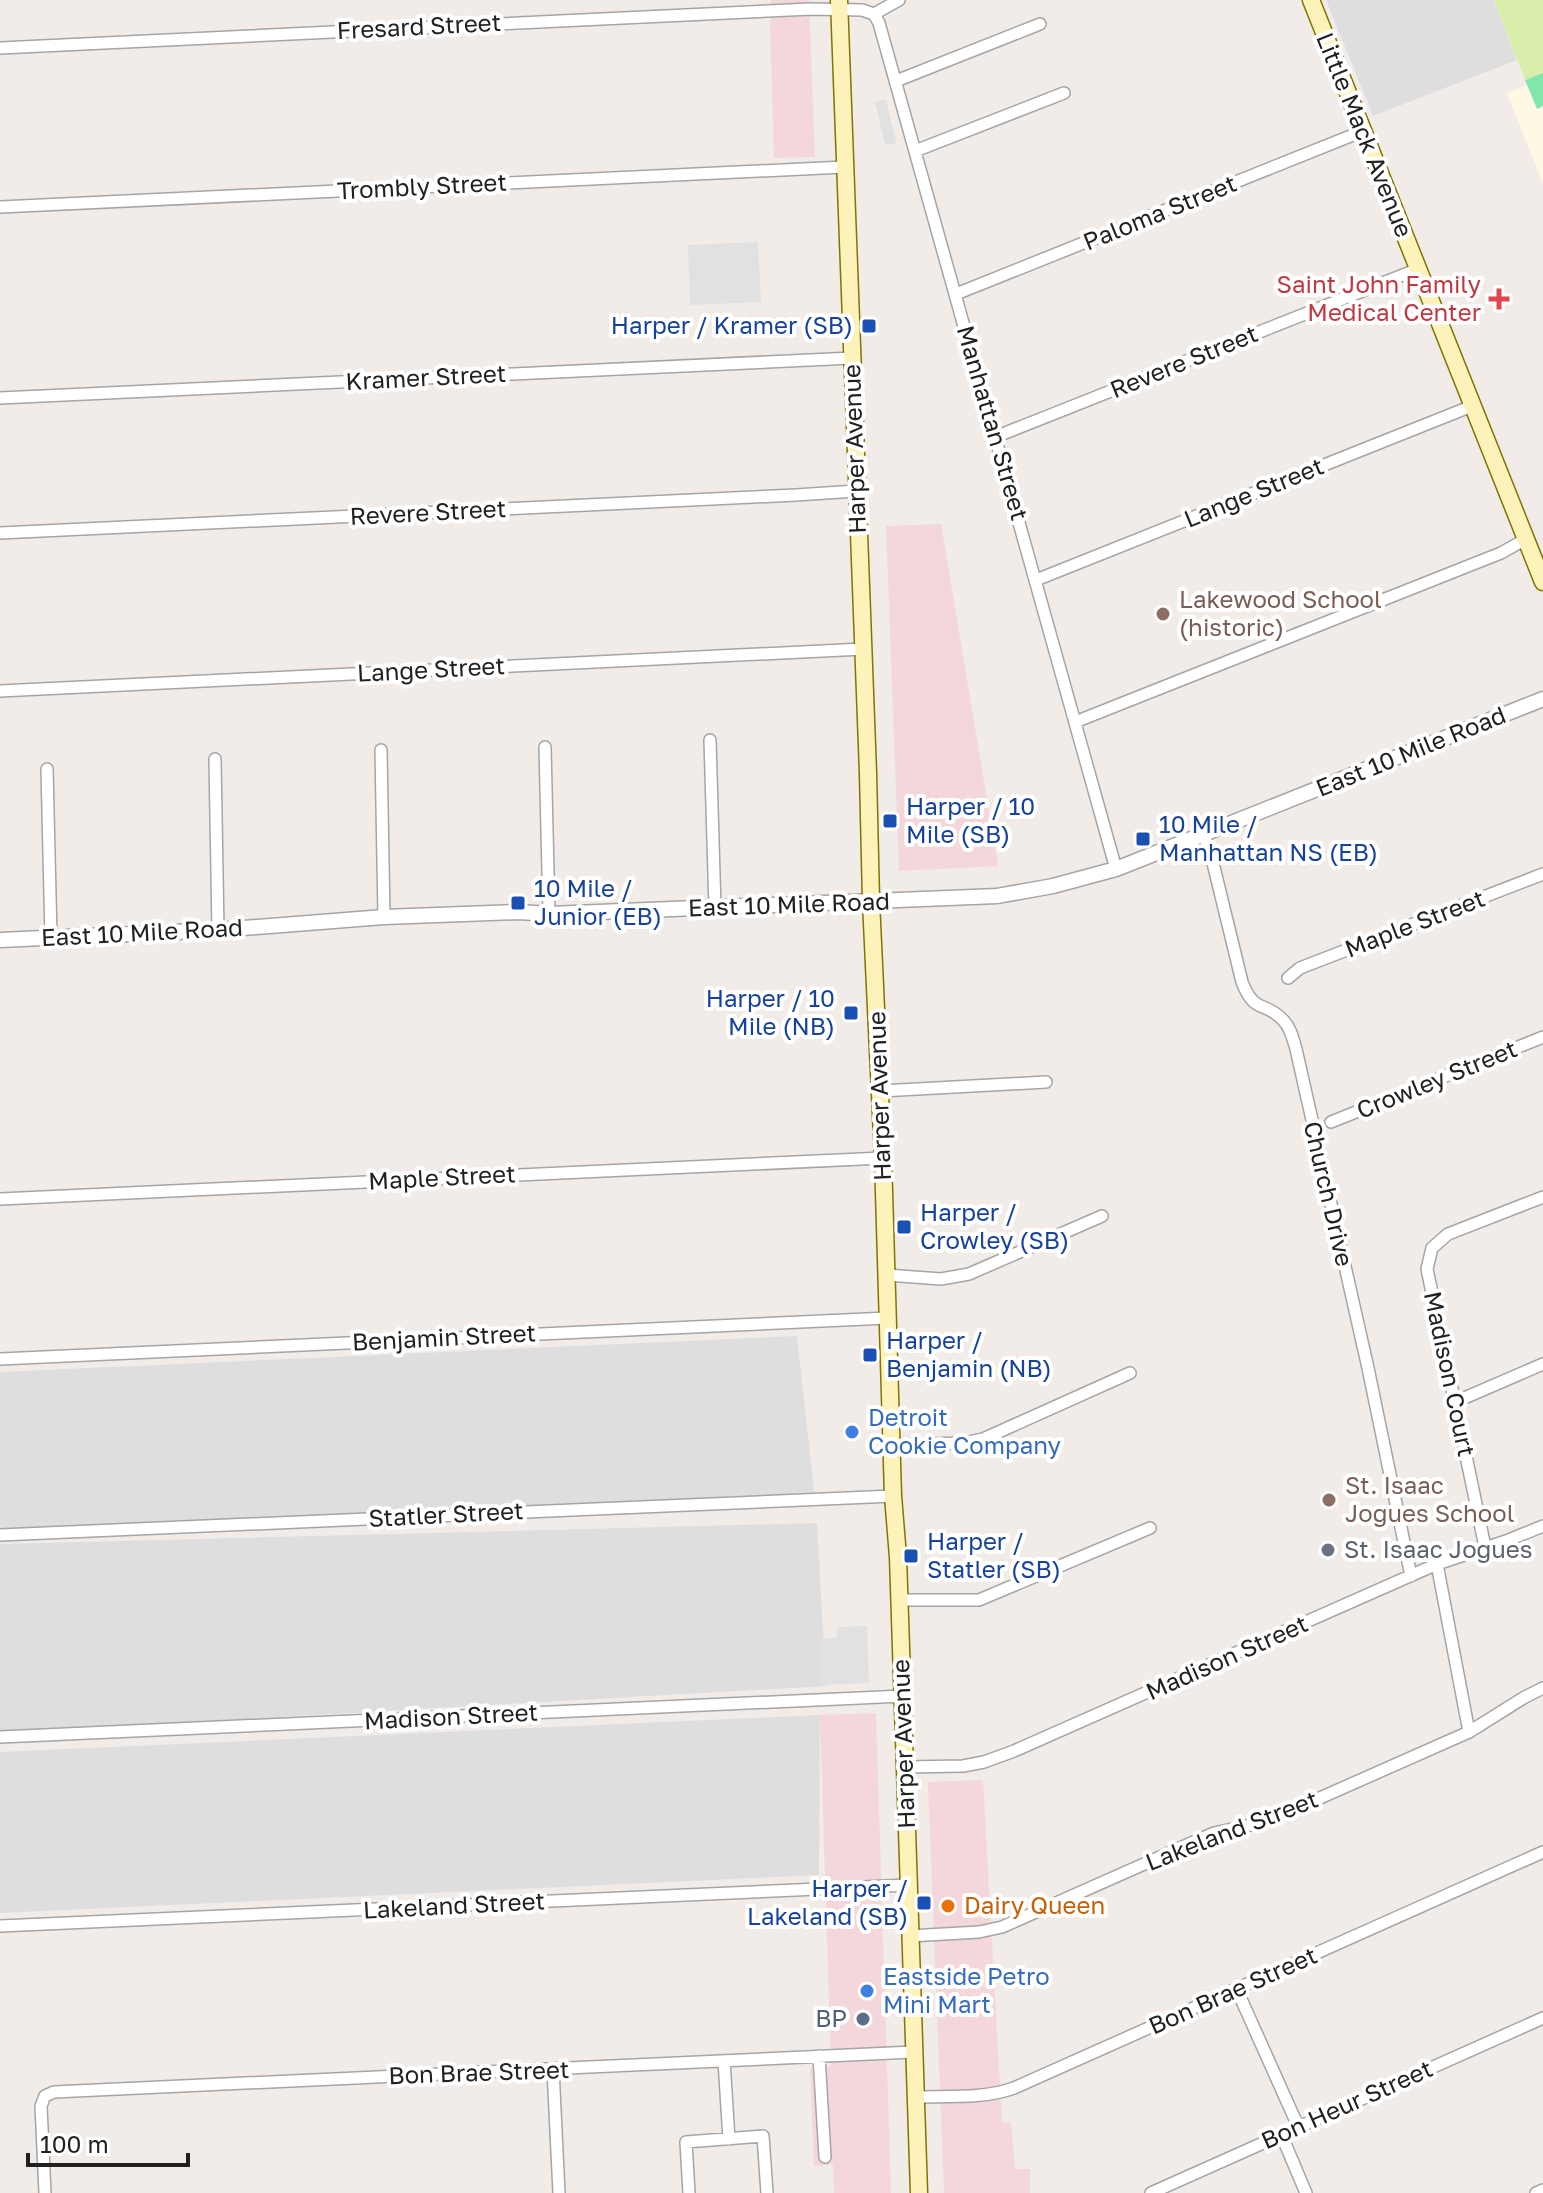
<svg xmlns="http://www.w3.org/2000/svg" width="1543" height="2193" viewBox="0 0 1543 2193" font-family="'Golos Text',sans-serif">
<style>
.residential{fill:#dfdedf}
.commercial{fill:#f3d7db}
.education{fill:#fff9e4}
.grass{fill:#daeeac}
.pitch{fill:#82e5aa}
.parking{fill:#e1e1e1}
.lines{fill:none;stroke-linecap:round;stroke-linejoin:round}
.minor-casing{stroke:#a5a5a5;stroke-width:14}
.tertiary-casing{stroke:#a5a5a5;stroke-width:17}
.secondary-casing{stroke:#817400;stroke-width:19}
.minor{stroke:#fff;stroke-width:11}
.tertiary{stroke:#fff;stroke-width:14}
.secondary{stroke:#fdf3ba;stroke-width:16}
.health-dot{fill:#e0444e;stroke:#fff;stroke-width:3}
.transit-dot{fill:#1a4fb4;stroke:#fff;stroke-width:3}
.education-dot{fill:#8d6e63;stroke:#fff;stroke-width:3}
.shop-dot{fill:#3f7fe0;stroke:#fff;stroke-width:3}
.worship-dot{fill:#6b7280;stroke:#fff;stroke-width:3}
.food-dot{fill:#e8710a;stroke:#fff;stroke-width:3}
.service-dot{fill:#5c6f8a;stroke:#fff;stroke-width:3}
.labels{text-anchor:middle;stroke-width:8;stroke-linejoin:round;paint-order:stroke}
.street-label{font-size:24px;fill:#212121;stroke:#fff}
.health-label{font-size:24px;fill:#be3a42;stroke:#fff;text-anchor:end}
.transit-label{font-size:24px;fill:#164399;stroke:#fff;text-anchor:start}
.education-label{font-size:24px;fill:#785e54;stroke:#fff;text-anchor:start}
.shop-label{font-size:24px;fill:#366cbe;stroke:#fff;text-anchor:start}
.worship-label{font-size:24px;fill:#5b616d;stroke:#fff;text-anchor:start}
.food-label{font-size:24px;fill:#c56008;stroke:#fff;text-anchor:start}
.service-label{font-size:24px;fill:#4e5e75;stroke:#fff;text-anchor:end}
</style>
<rect width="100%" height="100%" fill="#f2ece8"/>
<path class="residential" d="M1326 0H1494L1517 60 1373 116Z
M797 1336 815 1499 0 1535V1372Z
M817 1523 826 1686 0 1733V1544Z
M820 1715 819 1875 0 1913V1752Z"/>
<path class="commercial" d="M771 0H809L815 157 774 158 770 28Z
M941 524 998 866 899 871 886 526Z
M876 1713 891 2193H834L833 2165 814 2166 810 2067 831 2066 820 1715Z
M983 1780 1002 2122 1011 2123 1015 2169H1030V2193H944L928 1782Z"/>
<path class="education" d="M1494 0H1543V184L1507 93 1527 85Z"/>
<path class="grass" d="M1494 0H1543V73L1525 80Z"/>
<path class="pitch" d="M1543 73V106L1537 109 1525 80Z"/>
<path class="parking" d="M886 99 896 143 885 145 875 102Z
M758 242 761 302 690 305 688 245Z
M867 1626 869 1683 821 1685 819 1639 837 1638V1627Z"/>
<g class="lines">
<defs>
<path id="minor" d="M874 14 899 0
M0 48 811 9 862 10 874 14 879 23 1116 869
M896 81 1040 24
M915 151 1064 93
M0 207 844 167
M956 294 1363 131
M0 398 852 358
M995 437 1418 269
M0 533 796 495 856 491
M1036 580 1472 406
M0 691 863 649
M1075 722 1501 553 1526 539
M710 740 715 908
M545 747 549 914
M381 750 384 917
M215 759 218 930
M47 769 51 938
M1204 835 1213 863 1242 982C1255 1015 1264 1000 1283 1020 1291 1028 1293 1039 1296 1049L1368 1368 1411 1576
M1288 978 1300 968 1543 874
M881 1091 1046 1082
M1331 1122 1543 1037
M0 1199 883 1158
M887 1275 941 1279 969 1274 1102 1216
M0 1359 888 1318
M1455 1402 1543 1364
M892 1445 964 1443 983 1439 1130 1373
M0 1535 893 1496
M1485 1547 1427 1269 1432 1248 1448 1234 1543 1197
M1437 1564 1469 1732
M899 1600H979L1150 1528
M0 1737 903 1696
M905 1767 963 1766 984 1762 1014 1751 1437 1564 1506 1541 1543 1526
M0 1926 908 1885
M909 1936 979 1932 1002 1927 1214 1833 1255 1824 1304 1805 1469 1732 1525 1697 1543 1688
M1237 1990 1298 2126
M819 2056 825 2157
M724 2061 729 2139
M553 2069 559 2193
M916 2097C948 2096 984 2099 1014 2088L1543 1852
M1281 2134 1306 2193
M45 2193 41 2106 45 2096 54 2092 913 2052
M689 2193 686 2142 763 2136 767 2193
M1151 2193 1543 2018
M1536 2193 1543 2190"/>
<path id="tertiary" d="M0 940 218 930 384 917 519 912 549 914 997 896 1053 886 1116 869 1543 699"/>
<path id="secondary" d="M839 0 868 773 871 901 883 1158 893 1496 898 1557 919 2193
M1311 0 1543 582"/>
</defs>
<use href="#minor" class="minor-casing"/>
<use href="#tertiary" class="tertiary-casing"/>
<use href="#secondary" class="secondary-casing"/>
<use href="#minor" class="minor"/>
<use href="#tertiary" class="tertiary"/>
<use href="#secondary" class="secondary"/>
</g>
<path class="health-dot" d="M1495 287h8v8h8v8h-8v8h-8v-8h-8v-8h8z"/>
<g class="transit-dot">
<rect x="861" y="318" width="16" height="16" rx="4"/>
<rect x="882" y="813" width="16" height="16" rx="4"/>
<rect x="1135" y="831" width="16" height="16" rx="4"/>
<rect x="510" y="895" width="16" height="16" rx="4"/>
<rect x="843" y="1005" width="16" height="16" rx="4"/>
<rect x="896" y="1219" width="16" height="16" rx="4"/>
<rect x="862" y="1347" width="16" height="16" rx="4"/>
<rect x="903" y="1548" width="16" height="16" rx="4"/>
<rect x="916" y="1895" width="16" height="16" rx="4"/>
</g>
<g class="education-dot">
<circle cx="1163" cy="614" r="8"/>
<circle cx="1329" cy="1500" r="8"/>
</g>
<g class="shop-dot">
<circle cx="852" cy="1432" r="8"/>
<circle cx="867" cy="1991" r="8"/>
</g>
<circle class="worship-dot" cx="1328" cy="1550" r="8"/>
<circle class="food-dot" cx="948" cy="1906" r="8"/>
<circle class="service-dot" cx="863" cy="2019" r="8"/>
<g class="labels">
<g class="street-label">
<text transform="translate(419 27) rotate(-3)" y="8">Fresard Street</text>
<text transform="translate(1364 135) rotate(68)" y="8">Little Mack Avenue</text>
<text transform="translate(422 187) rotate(-3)" y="8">Trombly Street</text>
<text transform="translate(1160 213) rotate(-22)" y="8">Paloma Street</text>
<text transform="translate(1184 362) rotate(-22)" y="8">Revere Street</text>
<text transform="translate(426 378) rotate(-3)" y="8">Kramer Street</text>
<text transform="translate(992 423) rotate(74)" y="8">Manhattan Street</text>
<text transform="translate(855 449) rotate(-92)" y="8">Harper Avenue</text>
<text transform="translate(1254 493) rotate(-22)" y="8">Lange Street</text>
<text transform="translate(428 513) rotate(-3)" y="8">Revere Street</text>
<text transform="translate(431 670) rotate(-3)" y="8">Lange Street</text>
<text transform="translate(1411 752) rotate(-22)" y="8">East 10 Mile Road</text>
<text transform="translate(789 905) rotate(-2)" y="8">East 10 Mile Road</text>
<text transform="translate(1415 924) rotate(-21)" y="8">Maple Street</text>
<text transform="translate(142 933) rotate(-3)" y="8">East 10 Mile Road</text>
<text transform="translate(1437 1080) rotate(-22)" y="8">Crowley Street</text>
<text transform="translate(880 1096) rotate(-92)" y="8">Harper Avenue</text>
<text transform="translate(442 1178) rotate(-3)" y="8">Maple Street</text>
<text transform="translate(1328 1194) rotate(77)" y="8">Church Drive</text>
<text transform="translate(444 1338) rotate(-3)" y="8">Benjamin Street</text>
<text transform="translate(1449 1374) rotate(78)" y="8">Madison Court</text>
<text transform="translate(446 1515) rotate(-3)" y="8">Statler Street</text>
<text transform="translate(1227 1658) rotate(-24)" y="8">Madison Street</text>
<text transform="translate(451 1717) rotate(-3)" y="8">Madison Street</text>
<text transform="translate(904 1744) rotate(-92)" y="8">Harper Avenue</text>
<text transform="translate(1232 1831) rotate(-21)" y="8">Lakeland Street</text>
<text transform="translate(454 1906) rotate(-3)" y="8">Lakeland Street</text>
<text transform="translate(1233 1991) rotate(-24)" y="8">Bon Brae Street</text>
<text transform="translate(479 2073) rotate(-2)" y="8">Bon Brae Street</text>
<text transform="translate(1347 2105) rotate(-24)" y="8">Bon Heur Street</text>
</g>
<g class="health-label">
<text x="1481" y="293">Saint John Family<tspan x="1481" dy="28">Medical Center</tspan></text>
</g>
<g class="transit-label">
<text x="853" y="334" text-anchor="end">Harper / Kramer (SB)</text>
<text x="906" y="815">Harper / 10<tspan x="906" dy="28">Mile (SB)</tspan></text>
<text x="1159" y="833">10 Mile /<tspan x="1159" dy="28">Manhattan NS (EB)</tspan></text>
<text x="534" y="897">10 Mile /<tspan x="534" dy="28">Junior (EB)</tspan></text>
<text x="835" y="1007" text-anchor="end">Harper / 10<tspan x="835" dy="28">Mile (NB)</tspan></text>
<text x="920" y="1221">Harper /<tspan x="920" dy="28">Crowley (SB)</tspan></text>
<text x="886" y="1349">Harper /<tspan x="886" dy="28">Benjamin (NB)</tspan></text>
<text x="927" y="1550">Harper /<tspan x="927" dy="28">Statler (SB)</tspan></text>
<text x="908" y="1897" text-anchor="end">Harper /<tspan x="908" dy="28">Lakeland (SB)</tspan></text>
</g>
<g class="education-label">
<text x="1179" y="608">Lakewood School<tspan x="1179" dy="28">(historic)</tspan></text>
<text x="1345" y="1494">St. Isaac<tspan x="1345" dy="28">Jogues School</tspan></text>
</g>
<g class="shop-label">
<text x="868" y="1426">Detroit<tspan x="868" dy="28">Cookie Company</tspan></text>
<text x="883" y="1985">Eastside Petro<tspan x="883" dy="28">Mini Mart</tspan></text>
</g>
<g class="worship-label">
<text x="1344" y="1558">St. Isaac Jogues</text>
</g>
<g class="food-label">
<text x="964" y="1914">Dairy Queen</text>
</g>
<g class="service-label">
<text x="847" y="2027">BP</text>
</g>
</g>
<path d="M28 2153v12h160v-12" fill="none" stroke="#212121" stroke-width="4"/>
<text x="40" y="2153" font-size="24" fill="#212121" stroke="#ffffff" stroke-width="6" paint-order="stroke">100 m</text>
</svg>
